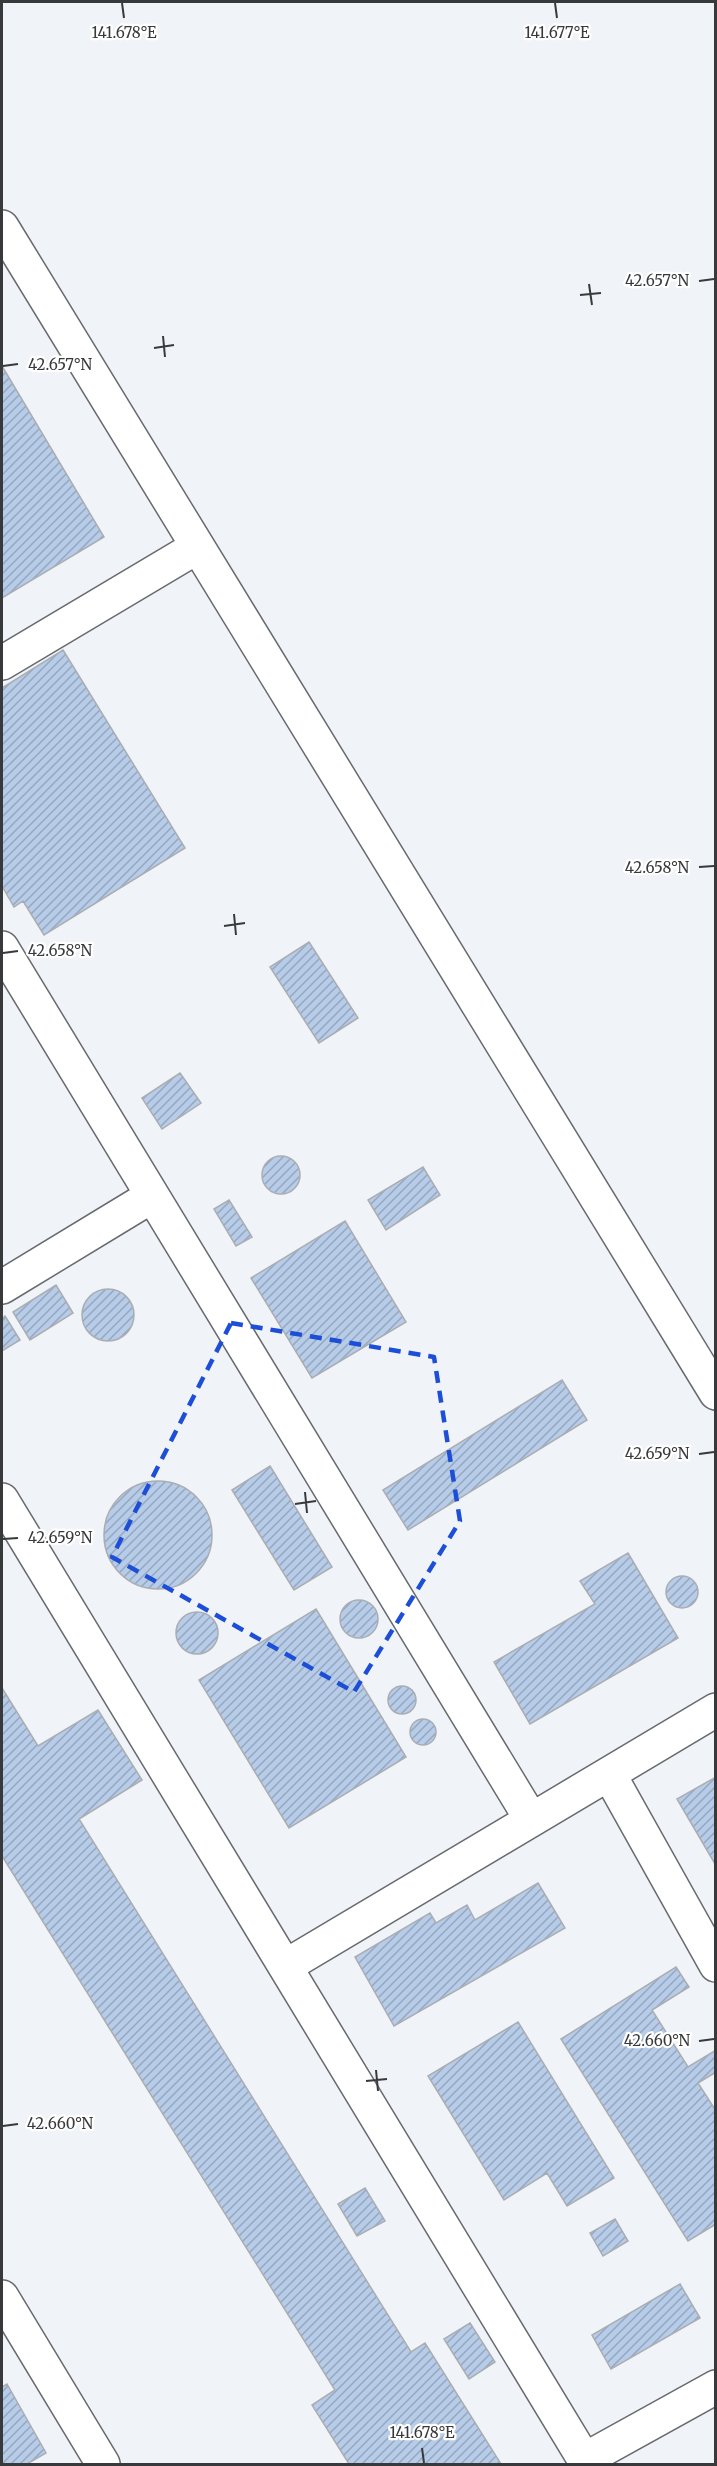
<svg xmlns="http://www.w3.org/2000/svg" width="717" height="2466" viewBox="0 0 717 2466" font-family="Merriweather,serif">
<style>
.building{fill:url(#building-hatch);stroke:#aaadb1;stroke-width:1.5}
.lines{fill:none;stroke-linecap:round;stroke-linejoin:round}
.minor-casing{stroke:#676a6e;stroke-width:36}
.minor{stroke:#fff;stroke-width:33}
.marked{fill:none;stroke:#1d4ed8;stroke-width:4.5;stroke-dasharray:12 8;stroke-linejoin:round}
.ticks{fill:none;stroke:#38393b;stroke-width:2}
.ticks-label{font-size:15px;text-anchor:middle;fill:#38393b;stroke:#fff;stroke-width:4.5;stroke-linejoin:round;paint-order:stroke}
</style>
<defs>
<pattern id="building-hatch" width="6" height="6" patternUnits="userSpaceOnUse" patternTransform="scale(1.5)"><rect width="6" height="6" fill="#b7cce9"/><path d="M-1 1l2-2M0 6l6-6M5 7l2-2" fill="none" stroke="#96a7be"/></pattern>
</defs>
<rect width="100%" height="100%" fill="#f0f3f7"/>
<path class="building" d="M2 366 104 537 2 598Z
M63 650 185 848 44 935 23 901 14 907 2 886V688Z
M309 942 358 1018 319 1043 270 967Z
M180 1073 201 1103 162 1129 142 1098Z
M262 1175a19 19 0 1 1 38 0a19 19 0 1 1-38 0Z
M423 1167 440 1195 386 1230 368 1200Z
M229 1200 252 1237 236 1246 214 1209Z
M345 1221 406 1322 312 1378 251 1278Z
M56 1285 73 1313 30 1340 13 1312Z
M82 1315a26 26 0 1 1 52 0a26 26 0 1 1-52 0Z
M5 1316 20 1340 2 1351V1319Z
M562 1380 587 1420 408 1530 383 1490Z
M270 1466 332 1567 294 1590 232 1490Z
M104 1535a54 54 0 1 1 108 0a54 54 0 1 1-108 0Z
M628 1553 678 1638 530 1724 494 1662 595 1604 580 1581Z
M666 1592a16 16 0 1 1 32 0a16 16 0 1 1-32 0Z
M340 1619a19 19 0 1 1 38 0a19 19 0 1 1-38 0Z
M316 1609 406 1757 289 1828 199 1680Z
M176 1633a21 21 0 1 1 42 0a21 21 0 1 1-42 0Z
M388 1700a14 14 0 1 1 28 0a14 14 0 1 1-28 0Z
M2 1688 38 1746 98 1710 142 1780 79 1819 411 2352 425 2343 501 2464H349L312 2405 335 2390 2 1856Z
M410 1732a13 13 0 1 1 26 0a13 13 0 1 1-26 0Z
M716 1777V1863L715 1864 677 1799Z
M538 1883 565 1928 394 2026 355 1957 430 1913 436 1923 467 1905 475 1920Z
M676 1967 689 1987 652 2010 688 2067 716 2050V2072L698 2083 716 2111V2224L688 2241 561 2039Z
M518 2022 614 2178 567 2206 547 2173 504 2200 428 2076Z
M365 2188 385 2221 357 2236 338 2204Z
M615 2219 628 2241 603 2256 590 2233Z
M680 2284 700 2318 611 2369 592 2335Z
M470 2323 495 2362 469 2379 444 2339Z
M7 2384 46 2453 27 2464H2V2387Z"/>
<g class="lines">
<defs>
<path id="minor" d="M2 227 716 1393
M2 663 197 547
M2 948 531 1819
M2 1287 152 1196
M2 1500 587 2464
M609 1774 716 1965
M286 1966 716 1710
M2 2297 103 2464
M584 2460 716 2387"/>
</defs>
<use href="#minor" class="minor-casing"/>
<use href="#minor" class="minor"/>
</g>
<path class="marked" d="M231 1323 434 1357 460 1521 354 1692 112 1557Z"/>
<path class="ticks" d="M122 3 124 18M555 3 557 18M699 281 714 279M589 284 592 305M580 295 601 293M163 336 165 357M154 348 174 345M3 366 18 364M699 867 714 866M234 914 236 935M224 926 245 923M3 953 18 951M699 1454 714 1452M305 1492 307 1513M295 1504 316 1501M3 1539 18 1538M699 2041 714 2039M376 2070 378 2091M366 2081 387 2079M3 2126 18 2124M422 2448 424 2463"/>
<g class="ticks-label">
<text x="124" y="38">141.678°E</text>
<text x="557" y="38">141.677°E</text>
<text x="657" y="286">42.657°N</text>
<text x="60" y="370">42.657°N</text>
<text x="657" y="873">42.658°N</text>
<text x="60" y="956">42.658°N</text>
<text x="657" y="1459">42.659°N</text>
<text x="60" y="1543">42.659°N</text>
<text x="657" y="2046">42.660°N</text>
<text x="60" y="2129">42.660°N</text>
<text x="422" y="2438">141.678°E</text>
</g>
<rect width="717" height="2466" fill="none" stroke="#38393b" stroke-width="6"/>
</svg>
